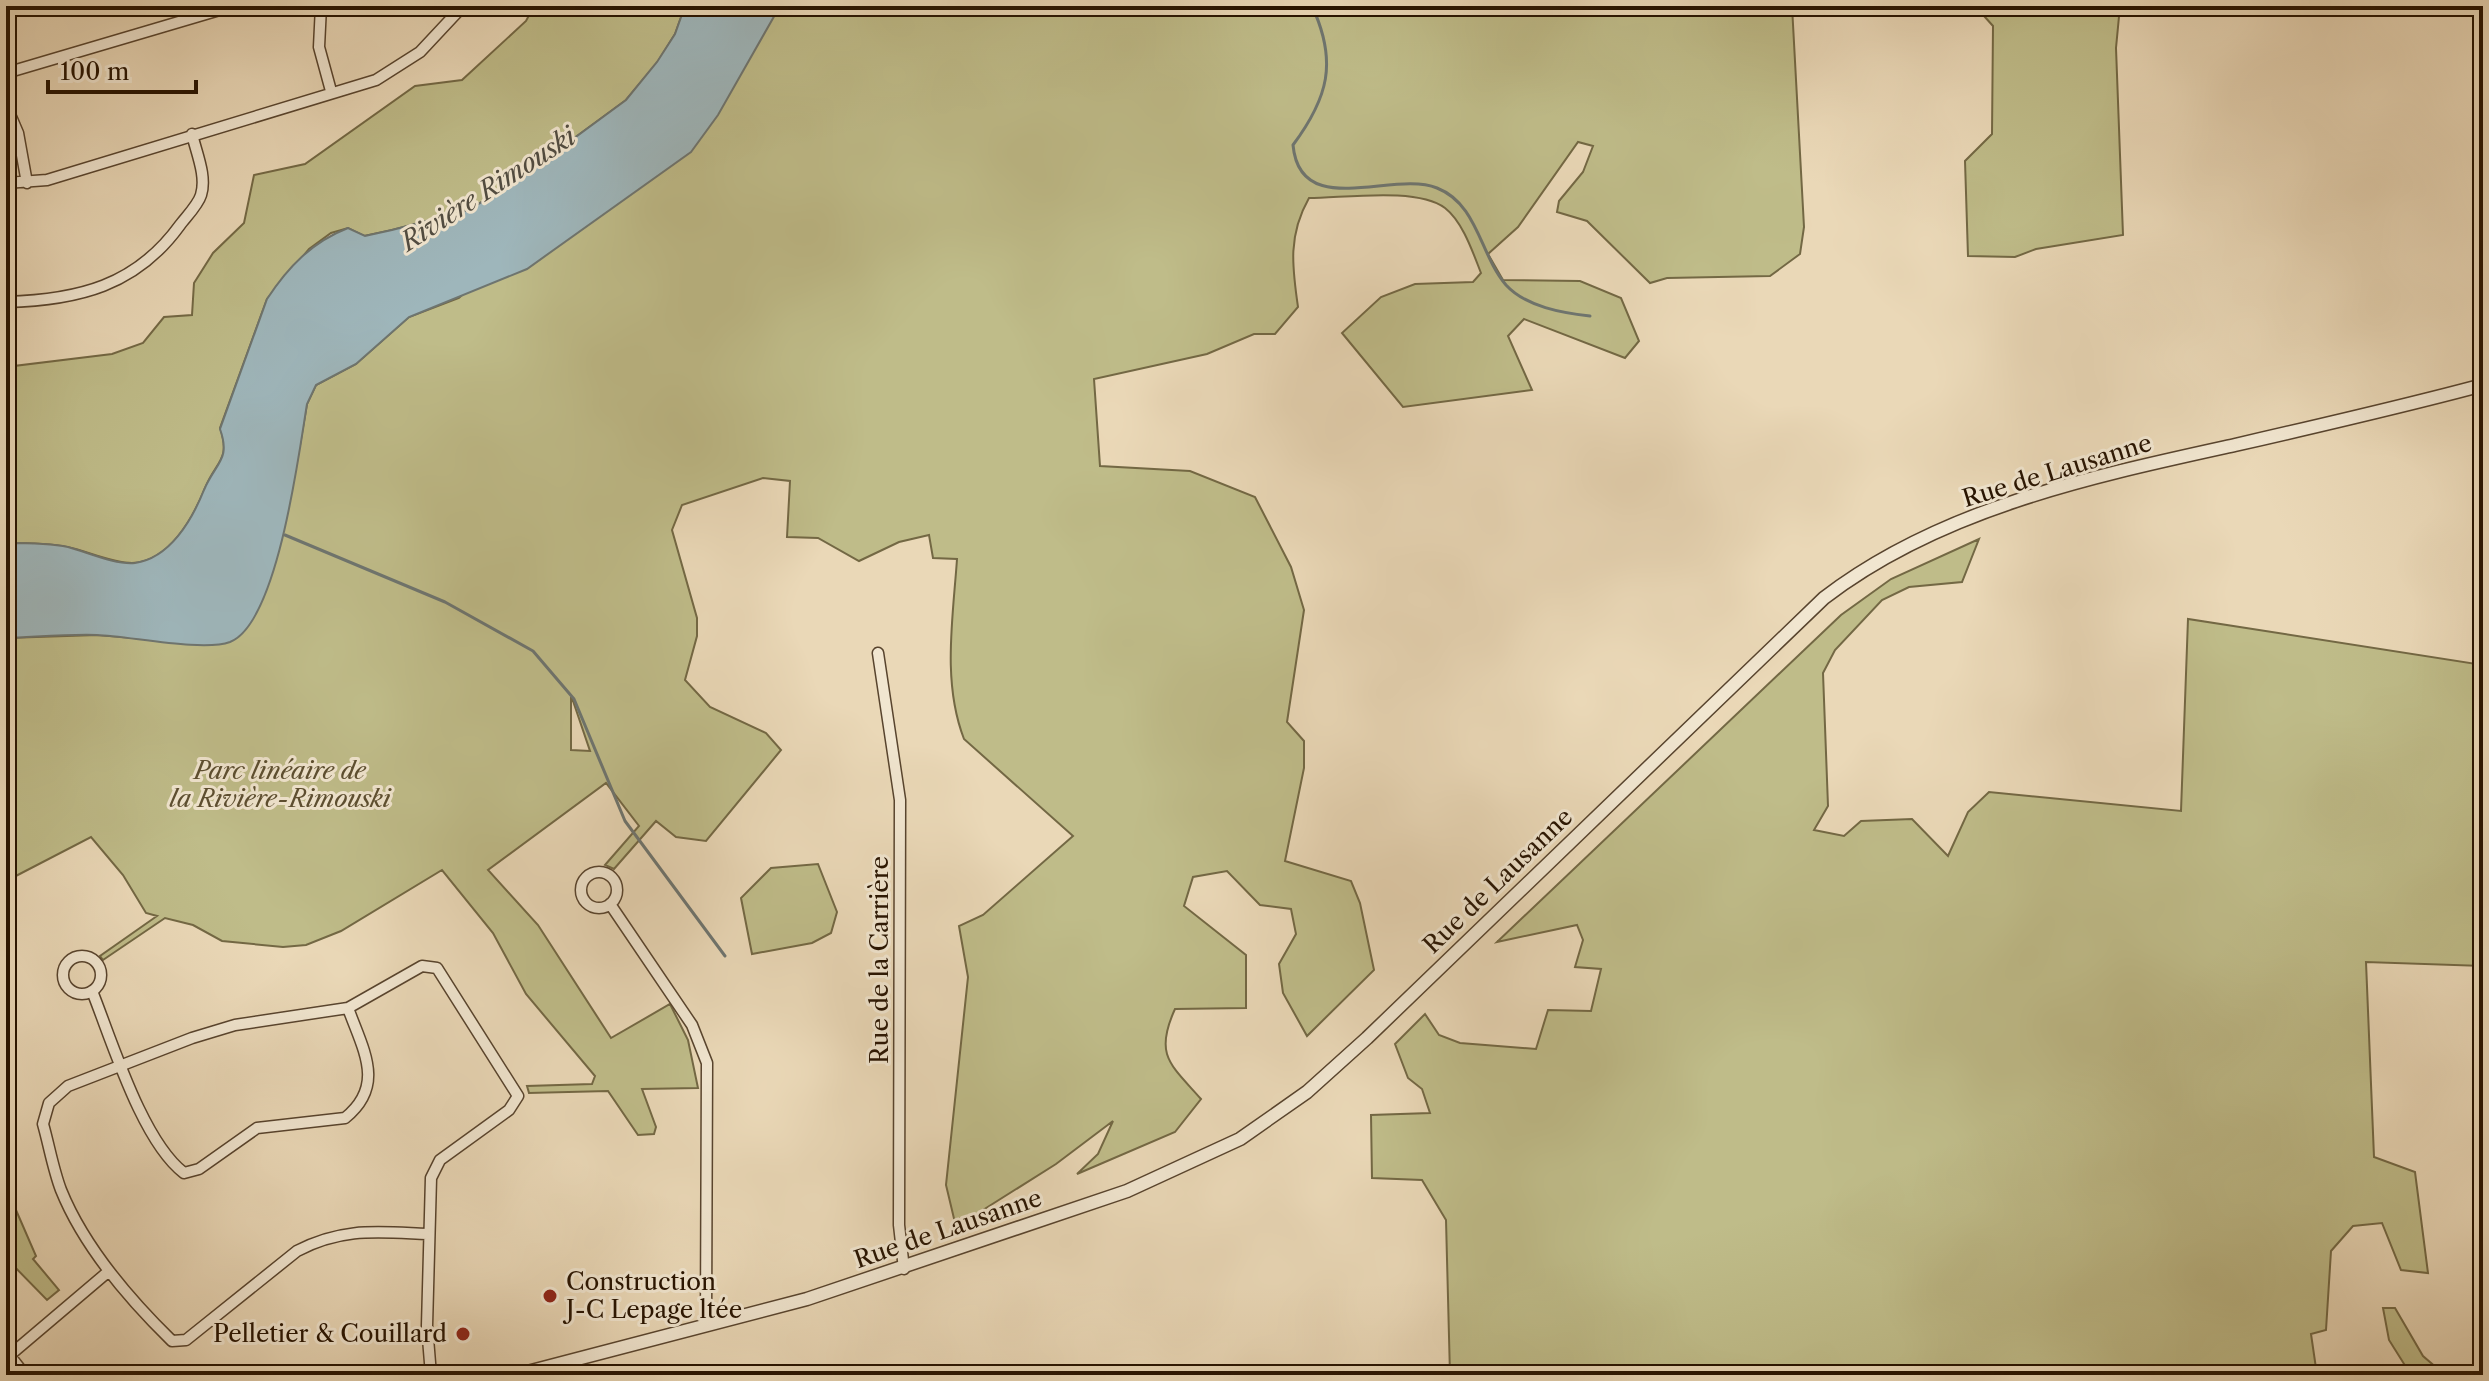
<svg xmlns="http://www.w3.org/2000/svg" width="2489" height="1381" viewBox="0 0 2489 1381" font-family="'Libre Caslon Text',serif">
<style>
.green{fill:#bfbc89;stroke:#736844;stroke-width:2;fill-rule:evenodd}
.water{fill:#9eb6bb;stroke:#6e7570;stroke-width:2}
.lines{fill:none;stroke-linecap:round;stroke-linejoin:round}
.stream{stroke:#6e7570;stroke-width:3}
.minor-casing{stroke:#58442e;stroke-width:13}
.tertiary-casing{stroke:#58442e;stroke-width:15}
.minor{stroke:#f1e6d0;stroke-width:10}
.tertiary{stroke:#f1e6d0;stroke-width:12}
.poi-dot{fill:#8f2418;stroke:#f1e6d0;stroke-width:3}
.labels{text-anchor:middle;stroke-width:6;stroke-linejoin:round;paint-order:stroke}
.street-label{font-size:24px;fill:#271300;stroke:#f1e6d0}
.park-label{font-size:24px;font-style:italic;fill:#5c4e30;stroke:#f1e6d0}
.poi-label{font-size:24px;fill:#271300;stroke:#f1e6d0;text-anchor:start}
.water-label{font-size:26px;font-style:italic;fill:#514c41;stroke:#f1e6d0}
</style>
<rect width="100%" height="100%" fill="#ead8b7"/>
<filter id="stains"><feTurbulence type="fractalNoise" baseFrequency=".0025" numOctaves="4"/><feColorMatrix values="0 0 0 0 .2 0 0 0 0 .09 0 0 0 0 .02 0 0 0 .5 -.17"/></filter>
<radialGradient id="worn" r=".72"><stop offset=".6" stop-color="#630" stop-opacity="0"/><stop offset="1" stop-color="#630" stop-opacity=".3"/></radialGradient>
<path class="green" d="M534 6H685L675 34 657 63 626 100 501 192 465 211 392 230 364 236 348 228 331 233 309 249 267 299 220 428C231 460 216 461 205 488 193 518 169 562 132 563 111 563 88 551 67 547 48 543 26 543 6 543V367L112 354 143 343 164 317 192 315 194 283 213 253 244 223 254 175 305 164 415 86 462 80 526 21Z
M774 6H1792L1804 227 1800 254 1770 276 1667 278 1650 283 1587 221 1557 212 1559 201 1583 172 1593 146 1578 142 1518 227 1488 254 1503 280 1580 281 1621 298 1639 341 1625 358 1524 319 1508 336 1532 390 1403 407 1342 333 1381 297 1415 284 1473 282 1481 273C1473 253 1463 222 1445 208 1417 187 1344 198 1309 198 1288 235 1292 266 1298 307L1275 334H1254L1207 354 1094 379 1100 466 1190 471 1255 497 1291 567 1304 610 1287 722 1304 741V768L1285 861 1351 881 1360 903 1374 970 1307 1036 1283 993 1279 964 1296 934 1291 909 1260 905 1227 871 1193 877 1184 906 1246 955V1008L1175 1009C1154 1055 1170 1064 1201 1099L1175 1132 1077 1174 1098 1154 1113 1121 1056 1164 956 1227 946 1185 968 977 959 926 983 915 1073 836 964 739C942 682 953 618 957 559L933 558 929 535 899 542 859 561 818 538 787 537 790 481 763 478 682 505 672 530 697 618V636L685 680 710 707 766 733 781 750 706 841 676 837 656 821 614 869 605 865 639 826 606 783 488 870 538 925 611 1038 670 1004 688 1040 698 1088 642 1089 656 1127 654 1134 638 1135 608 1091 529 1093 527 1086 592 1084 595 1076 526 994 493 933 442 870 341 931 306 945 283 947 222 941 193 925 165 918 103 960 100 956 157 916 146 913 123 875 91 837 10 879 6 907V638L97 635 158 640 300 445 307 404 316 385 356 364 409 317 459 298ZM571 698H572L590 751 571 750Z
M1975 6H2120L2116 48 2123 235 2036 249 2015 257 1968 256 1965 161 1992 134 1993 26Z
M1979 539 1962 582 1909 587 1882 600 1835 650 1823 673 1828 806 1814 830 1844 836 1861 821 1912 819 1948 856 1968 812 1989 792 2181 811 2188 619 2483 665V966L2366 962 2374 1157 2415 1172 2428 1273 2401 1270 2382 1223 2353 1226 2331 1251 2326 1330 2311 1334 2317 1375H1450L1446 1220 1422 1180 1372 1178 1371 1115 1430 1113 1422 1089 1408 1078 1395 1044 1425 1014 1439 1035 1460 1043 1536 1049 1548 1010 1591 1011 1601 969 1575 967 1583 940 1577 925 1497 942 1841 615 1891 579Z
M818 864 837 912 831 933 812 943 752 954 741 898 771 868Z
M6 1187 36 1256 33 1259 59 1290 47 1300 6 1258Z
M2383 1308H2395L2423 1356 2445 1375H2411L2389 1340Z"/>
<path class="water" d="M685 6H780L718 115 691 152 527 269 409 317 356 364 316 385 307 404C299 452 278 623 230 642 203 652 129 636 97 635 67 634 36 637 6 638V543C26 543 49 543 68 547 87 552 115 565 135 563 170 558 192 520 204 490 216 462 231 460 220 429L267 299C288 267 312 242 348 228L365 236 392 230 465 211 501 192 626 100 657 62 675 34Z"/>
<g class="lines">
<path class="stream" d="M861 6H884
M1312 6C1338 62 1328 98 1293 145 1300 221 1393 170 1437 188 1478 204 1480 255 1506 285 1526 307 1563 313 1590 316
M285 535 445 602 533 651 574 699 625 821 725 956"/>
<defs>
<path id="minor" d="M321 6 319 47 331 91
M6 73 233 6
M6 105 18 133 27 183
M6 183 47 180 376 80 420 52 463 6
M6 302C78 300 136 286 180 225 186 217 198 205 201 195 207 176 196 152 192 134
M878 653 900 800 899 1225 904 1269
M581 890a18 18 0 1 1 36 0a18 18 0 1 1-36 0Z
M610 904 692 1025 707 1063 706 1323
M63 975a19 19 0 1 1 38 0a19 19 0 1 1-38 0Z
M92 991C112 1041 142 1141 184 1173L199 1169 257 1128 345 1118C386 1085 363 1050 348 1008
M427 1234C378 1232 343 1227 297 1251L186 1340 172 1341C128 1298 84 1247 61 1190 53 1169 49 1145 43 1124L49 1103 68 1086 192 1038 235 1025 348 1008 422 966 437 968 518 1096 509 1110 440 1160 431 1178 427 1326 431 1375
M7 1352 25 1375
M10 1355 109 1271"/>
<path id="tertiary" d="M516 1375 807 1299 1127 1191 1240 1139 1307 1092 1367 1038 1824 598C1941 508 2094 476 2235 445 2318 426 2401 407 2483 385"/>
</defs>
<use href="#minor" class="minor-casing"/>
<use href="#tertiary" class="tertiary-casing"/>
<use href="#minor" class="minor"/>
<use href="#tertiary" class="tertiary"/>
</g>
<g class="poi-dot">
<circle cx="550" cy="1296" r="8"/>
<circle cx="463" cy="1334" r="8"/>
</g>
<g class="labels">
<g class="street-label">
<text transform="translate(2057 471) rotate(-17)" y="8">Rue de Lausanne</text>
<text transform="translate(1498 881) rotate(-44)" y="8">Rue de Lausanne</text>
<text transform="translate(880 960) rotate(-90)" y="8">Rue de la Carrière</text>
<text transform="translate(948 1229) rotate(-19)" y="8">Rue de Lausanne</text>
</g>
<g class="park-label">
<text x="280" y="779">Parc linéaire de<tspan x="280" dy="28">la Rivière-Rimouski</tspan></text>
</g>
<g class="poi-label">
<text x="566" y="1290">Construction<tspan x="566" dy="28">J-C Lepage ltée</tspan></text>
<text x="447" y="1342" text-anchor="end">Pelletier &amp; Couillard</text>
</g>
<g class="water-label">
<text transform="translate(488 189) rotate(-33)" y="9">Rivière Rimouski</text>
</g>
</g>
<rect width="2489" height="1381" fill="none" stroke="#ead8b7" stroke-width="32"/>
<rect x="8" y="8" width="2473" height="1365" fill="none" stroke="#271300" stroke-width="4"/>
<rect x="16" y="16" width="2457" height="1349" fill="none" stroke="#271300" stroke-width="2"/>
<path d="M48 80v12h148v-12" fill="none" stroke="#271300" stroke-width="4"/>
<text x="60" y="80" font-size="24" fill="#271300" stroke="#f1e6d0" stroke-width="6" paint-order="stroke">100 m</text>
<rect width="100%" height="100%" filter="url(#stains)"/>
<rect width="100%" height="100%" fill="url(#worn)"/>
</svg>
